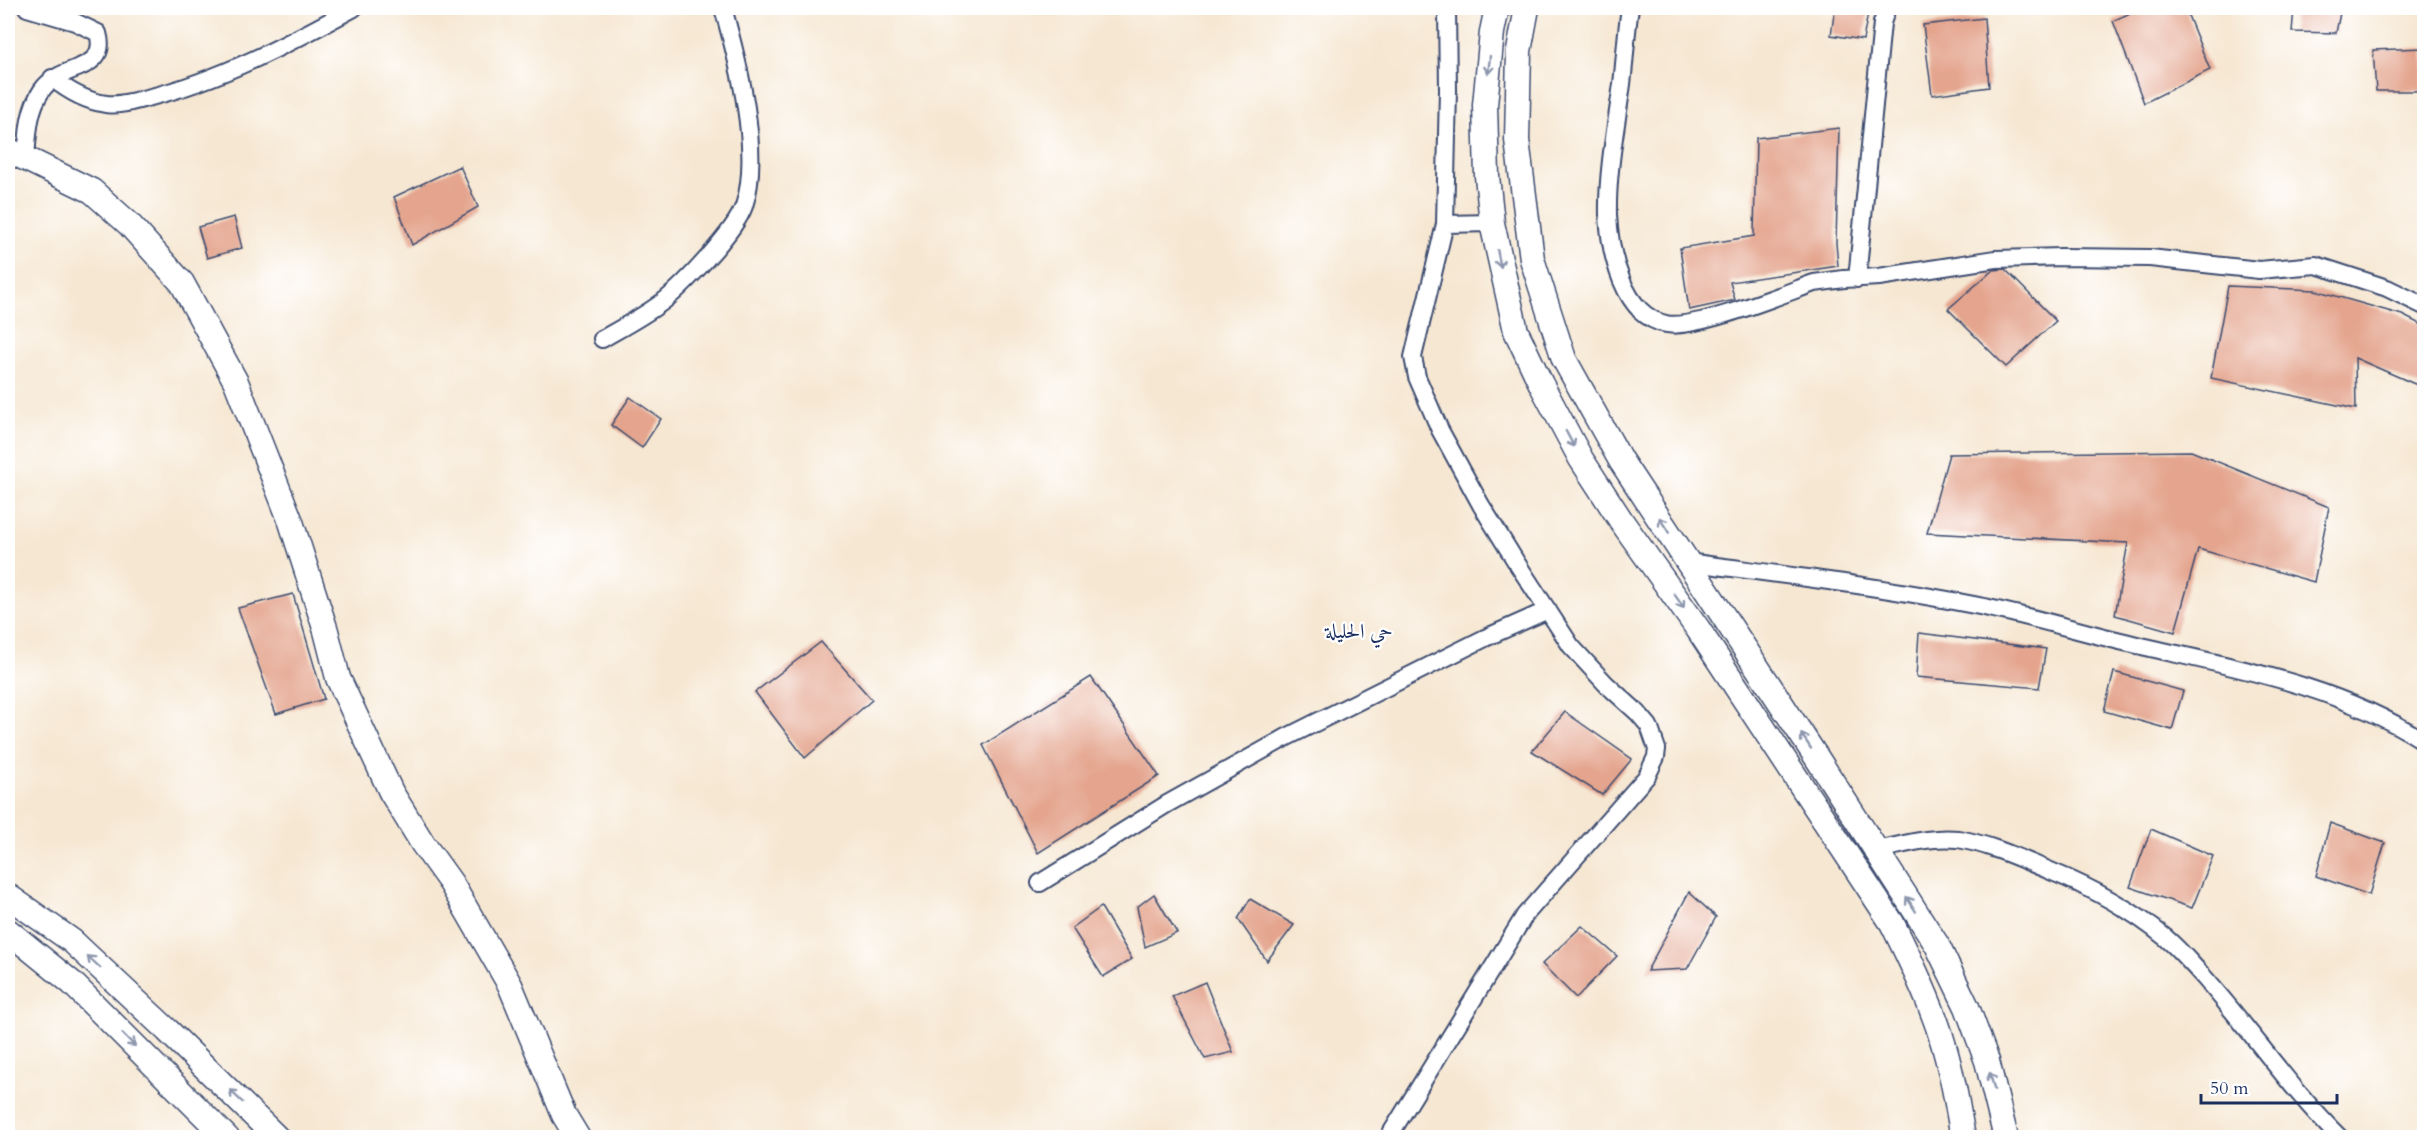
<svg xmlns="http://www.w3.org/2000/svg" width="2432" height="1145" viewBox="0 0 2432 1145" font-family="Cardo,Amiri,serif">
<style>
.building{fill:#e4a48d}
.lines{fill:none;stroke-linecap:round;stroke-linejoin:round}
.street-casing{stroke:#3c4b6f;stroke-width:20}
.secondary-casing{stroke:#3c4b6f;stroke-width:27}
.street{stroke:#fff;stroke-width:16}
.secondary{stroke:#fff;stroke-width:24}
.oneway{stroke:#8d97ae}
.labels{text-anchor:middle;stroke-width:4.5;stroke-linejoin:round;paint-order:stroke}
.neighbourhood-label{font-size:21px;fill:#1b2f5e;stroke:#fff}
</style>
<rect width="100%" height="100%" fill="#fff"/>
<filter id="ink" filterUnits="userSpaceOnUse"><feTurbulence type="fractalNoise" baseFrequency=".0167" numOctaves="2"/><feDisplacementMap in="SourceGraphic" scale="12" xChannelSelector="R" yChannelSelector="G"/><feConvolveMatrix kernelMatrix="1 2 1 2 8 2 1 2 1" color-interpolation-filters="sRGB"/></filter>
<filter id="wash" filterUnits="userSpaceOnUse"><feTurbulence type="fractalNoise" baseFrequency=".008" numOctaves="4" result="noise"/><feDisplacementMap in="SourceGraphic" scale="24" xChannelSelector="R" yChannelSelector="G"/><feGaussianBlur stdDeviation="1.35" result="paint"/><feColorMatrix in="noise" values="0 0 0 0 0 0 0 0 0 0 0 0 0 0 0 0 0 1.4 0 .05"/><feComposite in="paint" operator="in"/></filter>
<g filter="url(#wash)">
<rect width="100%" height="100%" fill="#f6e7d2"/>
<g id="blocks">
<path class="building" d="M1835 8H1869L1863 40 1831 35Z
M2141 8H2185L2210 70 2144 103 2113 21Z
M2294 8H2341L2336 33 2292 32Z
M1984 18 1989 87 1932 95 1923 25Z
M2424 48V91H2376L2373 50Z
M1839 128 1836 243 1838 266 1730 282 1735 300 1689 310 1680 248 1754 236 1756 138Z
M460 166 478 207 412 245 394 197Z
M234 217 242 248 207 258 198 227Z
M2005 269 2056 321 2006 367 1948 309 1993 270Z
M2228 286 2315 290 2402 315 2424 326V388L2355 358 2356 409 2211 378Z
M630 397 661 419 642 448 611 425Z
M2191 451 2329 507 2314 582 2198 549 2175 632 2115 615 2128 543 1927 533 1949 454Z
M293 594 324 699 276 714 238 608Z
M1919 633 2046 649 2039 688 1916 677Z
M821 642 872 700 805 758 755 692Z
M2114 672 2183 691 2172 730 2104 711Z
M1091 677 1159 776 1038 853 983 745Z
M1565 712 1632 759 1602 795 1532 751Z
M2330 823 2385 843 2369 895 2316 876Z
M2151 829 2213 856 2192 908 2130 887Z
M1689 892 1716 917 1687 969 1647 971Z
M1154 894 1177 933 1145 947 1137 907Z
M1250 899 1294 925 1267 961 1238 919Z
M1101 907 1132 959 1103 977 1072 928Z
M1582 926 1617 956 1576 998 1542 964Z
M1205 982 1233 1052 1205 1059 1172 996Z"/>
</g>
</g>
<g filter="url(#ink)">
<use href="#blocks" fill-opacity="0" stroke="#3c4b6f" stroke-width="1.5"/>
<g class="lines">
<defs>
<path id="street" d="M1630 8C1626 33 1625 59 1622 84 1616 127 1607 172 1608 215 1610 252 1623 316 1666 324 1695 330 1783 294 1814 283L1844 279 1879 277 1996 259 2062 257 2150 258 2259 270 2316 265 2387 288 2424 306
M52 78C68 91 85 101 106 104 120 106 134 101 147 98 220 80 288 44 354 8
M26 158C28 135 28 110 42 90 60 63 110 73 98 33L75 22 27 8
M1445 224 1492 223
M1857 279 1882 23 1887 8
M602 339C623 327 646 315 665 300 685 284 736 230 744 206 762 153 738 61 723 8
M1687 562C1783 575 1879 586 1974 605 2028 615 2080 632 2133 644 2235 668 2334 684 2424 741
M1877 850C1903 845 1931 836 1958 839 1989 844 2019 858 2048 870 2090 887 2131 909 2166 938 2179 949 2190 962 2201 974 2249 1027 2289 1088 2340 1138
M1040 883 1167 804 1285 738 1485 638 1548 610
M1388 1138 1525 915 1647 776 1656 757 1657 749 1649 726 1638 713 1606 684 1571 646 1518 565 1481 505 1440 430 1417 377 1413 357 1445 224 1448 90 1447 8"/>
<path id="secondary" d="M1497 8 1492 32 1485 105 1487 176 1492 223 1516 331 1541 384 1581 459 1622 522 1698 629 1892 923C1910 959 1928 996 1940 1033 1951 1067 1957 1102 1963 1138
M1527 8 1519 51 1517 140 1532 259 1564 359 1621 461 1815 755 1937 945 1967 1007 1987 1061 2006 1138
M8 150 92 191 129 224 182 283 236 382 291 522 326 631 338 678 391 792 423 844 451 883 510 985 564 1115 578 1138
M8 896 72 941 167 1030 277 1138
M8 931 72 983 227 1138"/>
</defs>
<use href="#street" class="street-casing"/>
<use href="#secondary" class="secondary-casing"/>
<use href="#street" class="street"/>
<use href="#secondary" class="secondary"/>
</g>
<defs><path id="oneway-shaft" d="M-6 0H5M1.5-3L5.5 0L1.5 3" fill="none" stroke-width="1.6" stroke-linecap="round" stroke-linejoin="round" transform="scale(1.5)"/></defs>
<g class="oneway">
<use href="#oneway-shaft" transform="translate(1489 65) rotate(96)"/>
<use href="#oneway-shaft" transform="translate(1499 259) rotate(79)"/>
<use href="#oneway-shaft" transform="translate(1570 439) rotate(62)"/>
<use href="#oneway-shaft" transform="translate(1664 525) rotate(-122)"/>
<use href="#oneway-shaft" transform="translate(1679 601) rotate(55)"/>
<use href="#oneway-shaft" transform="translate(1806 741) rotate(-124)"/>
<use href="#oneway-shaft" transform="translate(1911 904) rotate(-123)"/>
<use href="#oneway-shaft" transform="translate(94 962) rotate(-138)"/>
<use href="#oneway-shaft" transform="translate(129 1040) rotate(45)"/>
<use href="#oneway-shaft" transform="translate(1992 1081) rotate(-105)"/>
<use href="#oneway-shaft" transform="translate(236 1096) rotate(-136)"/>
</g>
</g>
<g class="labels">
<g class="neighbourhood-label">
<text x="1359" y="638">حي الحليلة</text>
</g>
</g>
<rect width="2432" height="1145" fill="none" stroke="#fff" stroke-width="30"/>
<path d="M2201 1094v9h136v-9" fill="none" stroke="#1b2f5e" stroke-width="3"/>
<text x="2210" y="1094" font-size="18" fill="#1b2f5e" stroke="#ffffff" stroke-width="4.5" paint-order="stroke">50 m</text>
</svg>
